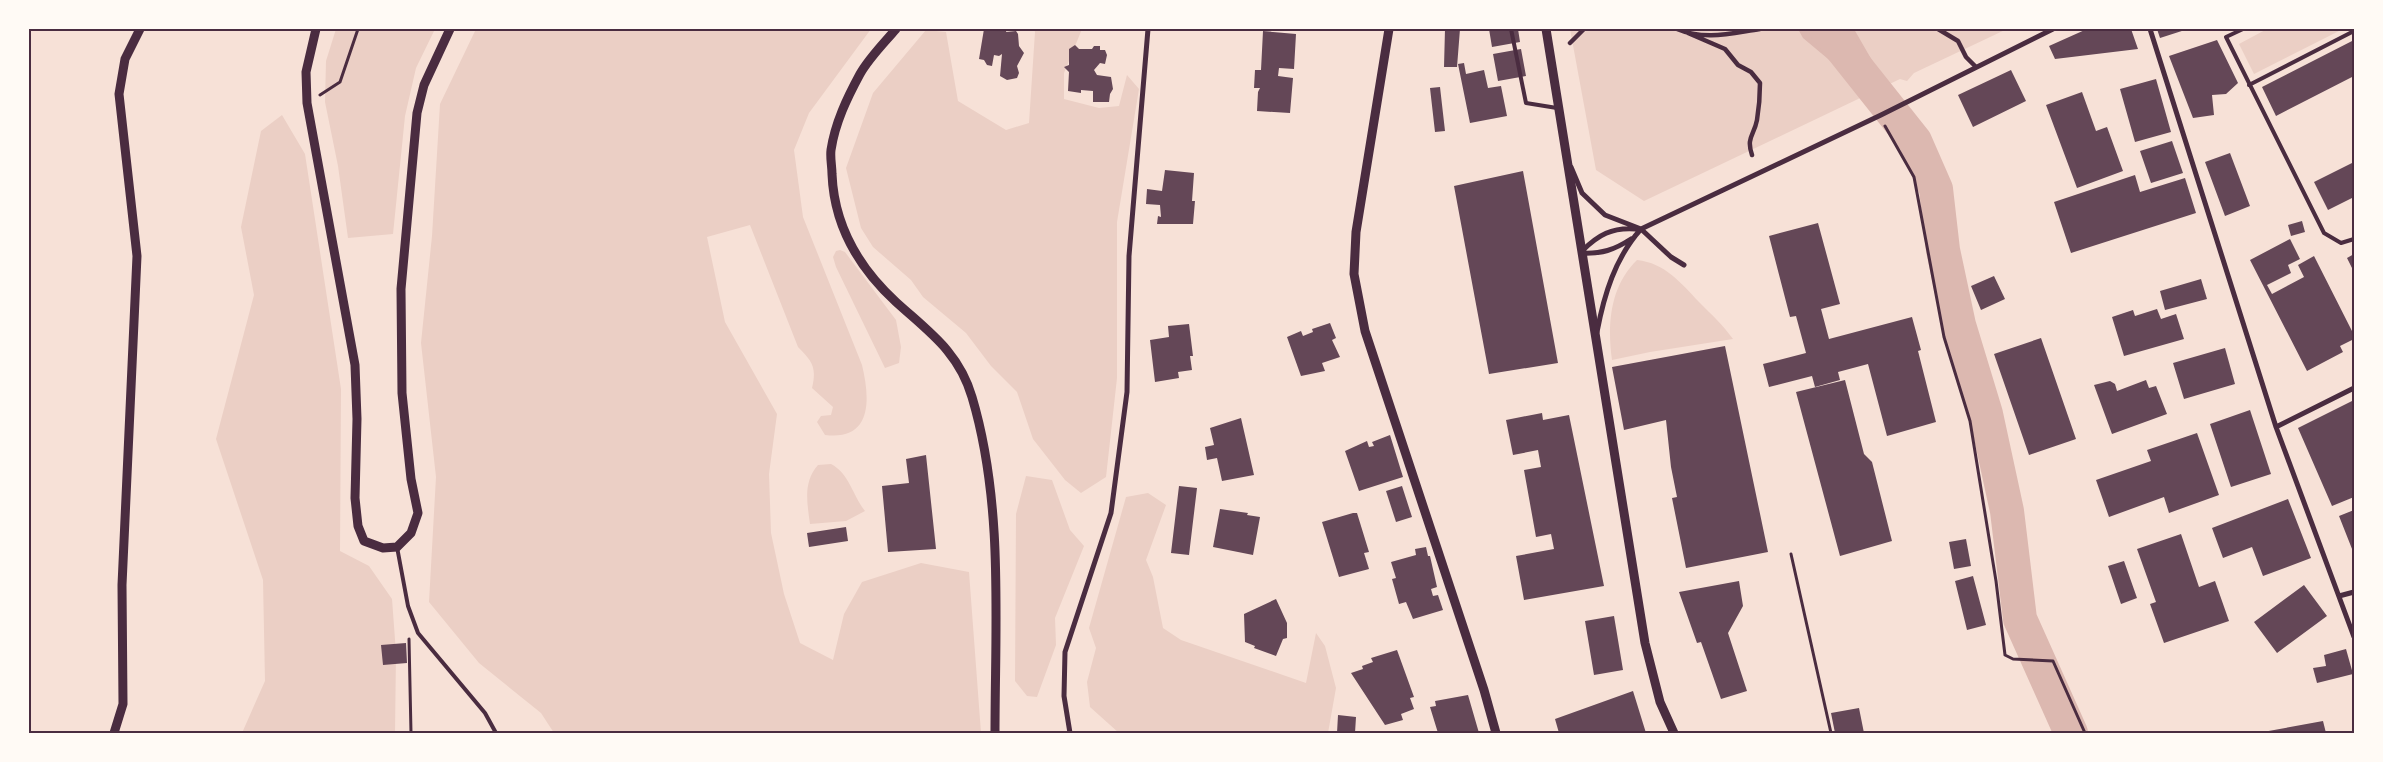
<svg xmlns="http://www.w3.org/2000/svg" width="2383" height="762" viewBox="0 0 2383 762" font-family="Commissioner,sans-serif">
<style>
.green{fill:#ebcfc5}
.water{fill:#dcb8b0}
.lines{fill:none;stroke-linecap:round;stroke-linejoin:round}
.river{stroke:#dcb8b0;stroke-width:34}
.building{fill:#644757}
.path{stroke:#4a2c40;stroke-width:3}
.service{stroke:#4a2c40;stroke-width:4}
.pedestrian{stroke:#4a2c40;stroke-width:4.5}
.minor{stroke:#4a2c40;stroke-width:5}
.tertiary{stroke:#4a2c40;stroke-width:9}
.neatline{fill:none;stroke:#4a2c40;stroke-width:2}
</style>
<rect width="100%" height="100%" fill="#f7e1d7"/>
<path class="green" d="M336 29H435L416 68 405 116 393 234 348 238 338 166 325 102 326 61Z
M476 29H871L809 113 794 150 803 217 862 365C870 398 873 441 825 435L817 422 821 416 831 415 833 407 812 388C817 367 812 361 798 347L750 225 707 237 725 322 777 414 769 474 771 533 784 594 800 643 833 660 844 614 862 582 921 563 969 572 981 733H554L541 713 479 663 429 602 436 477 421 343 432 236 440 104Z
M1034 29H1082L1064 73V99L1099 108 1119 106 1127 75 1139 89 1117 222V378L1106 477 1081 493 1065 480 1033 439 1017 392 991 366 966 333 923 297 911 280 873 247 861 228 846 168 873 93 926 30 946 32 958 101 1006 130 1029 123 1035 32Z
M1570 29H2007L1914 73 1907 81 1900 79 1644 201 1596 170Z
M2267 29H2343L2254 74 2239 44Z
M282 115 305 154 341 389 340 551 369 566 392 599 396 653 395 733H242L265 681 263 580 216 439 254 295 241 227 261 131Z
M840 250 845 252 896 320 901 347 899 363 885 368 836 267 833 257 836 251Z
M1637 260C1665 263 1681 283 1699 302 1711 314 1723 325 1733 339L1650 352 1612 360C1607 325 1610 286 1637 260Z
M831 464C849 473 853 496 865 511L846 521 810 524C807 502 803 482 818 465Z
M1026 476 1052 480 1070 530 1084 546 1055 618 1056 645 1037 697 1027 696 1015 681 1016 514Z
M1148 493 1166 505 1146 560 1153 577 1163 628 1181 640 1306 683 1316 633 1325 646 1336 688 1328 733H1119L1090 707 1087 682 1096 648 1089 628 1126 497Z"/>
<path class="water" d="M1798 29H1854L1881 76V84L1876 91 1870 94 1858 87 1852 79 1803 38Z"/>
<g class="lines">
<path class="river" d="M1826 29 1915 141 1936 189 1943 250 1959 325 1986 414 2007 511 2020 619 2071 733"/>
</g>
<path class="building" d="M984 29H1007L1006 32 1016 31 1018 34 1019 46 1024 53 1017 66 1019 73 1017 78 1007 80 1000 76 1002 54 999 56 994 55 992 66 987 65 984 60 979 59Z
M1445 29H1460L1457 67H1444Z
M1489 29H1518L1520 42 1492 47Z
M2087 29H2131L2138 49 2055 59 2049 46Z
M2157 29H2188L2160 38Z
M1263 31 1296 34 1294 69 1279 68 1278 76 1293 78 1290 113 1257 111 1258 92 1260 88H1254L1255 70H1261Z
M2217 40 2238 83 2226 94 2212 95 2214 115 2193 118 2169 56Z
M2354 40V76L2276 116 2262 87Z
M1075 45 1079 49H1092L1094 46H1100V50H1105L1107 55 1105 64 1100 63 1094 70 1097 75 1111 77 1113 89 1110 94 1109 102H1093V91L1081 90V93L1068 91 1069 72 1064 67 1069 65V49Z
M1521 49 1526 76 1498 81 1493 54Z
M1464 63 1466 74 1484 70 1488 88 1501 86 1507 116 1470 123 1458 64Z
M2011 70 2026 101 1973 127 1958 95Z
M2156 79 2171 132 2135 142 2120 89Z
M1440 87 1445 131 1435 132 1430 88Z
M2082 92 2096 131 2107 127 2123 171 2077 188 2046 105Z
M2172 141 2183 173 2151 183 2140 151Z
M2230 153 2250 206 2225 216 2205 162Z
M2354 162V197L2328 210 2314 182Z
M1165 170 1194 173 1192 201H1195L1193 224H1157L1158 216 1161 217 1160 205 1146 204 1147 189 1162 191Z
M1523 171 1558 363 1489 374 1454 186Z
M2135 175 2140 192 2185 178 2196 213 2071 253 2054 202Z
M2302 221 2305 232 2291 236 2288 225Z
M1818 223 1840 304 1821 309 1829 339 1912 317 1921 350 1918 351 1936 422 1887 436 1868 364 1838 372 1840 380 1815 387 1812 376 1769 387 1763 364 1806 353 1796 316 1790 317 1769 236Z
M2290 239 2300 259 2288 265 2291 273 2267 285 2272 294 2304 277 2298 265 2314 256 2354 335V339L2340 346 2343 352 2307 371 2250 260Z
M2354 254V272L2347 258Z
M1994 276 2005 299 1981 310 1971 286Z
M2201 279 2207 299 2165 310 2160 291Z
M2157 309 2161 319 2176 314 2184 339 2124 356 2112 317 2133 310 2135 316Z
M1330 323 1336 338 1332 340 1340 357 1322 363 1325 371 1301 376 1287 337 1301 331 1303 336 1313 332 1312 329Z
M1189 324 1193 356H1190L1192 370 1178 372 1179 378 1155 382 1150 340 1169 337 1168 326Z
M2041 338 2076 439 2029 455 1994 354Z
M1725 346 1768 552 1686 568 1672 498 1677 497 1671 467 1666 420 1624 430 1612 367Z
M2225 348 2235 384 2184 399 2173 363Z
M1845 380 1864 454 1872 462 1892 541 1840 556 1796 392Z
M2146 380 2149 388 2156 386 2167 414 2112 434 2094 385 2110 381 2115 384 2117 391Z
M2354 400V497L2332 506 2298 428Z
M2250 410 2271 474 2231 487 2210 424Z
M1542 413 1543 420 1569 415 1604 586 1524 600 1516 556 1554 549 1551 534 1536 537 1524 470 1541 467 1538 450 1513 455 1506 420Z
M1241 418 1254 475 1222 481 1217 458 1207 460 1205 447 1214 445 1210 428Z
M2197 433 2219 495 2169 513 2164 497 2109 517 2096 480 2151 461 2147 450Z
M1390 435 1403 477 1359 491 1345 451 1367 441 1369 447 1374 446 1372 442Z
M926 455 936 549 888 552 882 486 909 483 906 459Z
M1179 486 1197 488 1189 555 1171 553Z
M1402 486 1412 517 1396 522 1386 491Z
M2288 499 2311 558 2263 576 2252 547 2223 558 2212 528Z
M1220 509 1248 513 1247 515 1260 517 1253 555 1213 547Z
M2354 510V554L2339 516Z
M1353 513H1357L1369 552 1364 553 1369 569 1339 577 1322 522Z
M846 527 848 541 809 547 807 533Z
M2181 534 2199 587 2215 581 2229 621 2164 643 2150 604 2156 602 2137 549Z
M1966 539 1971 566 1954 569 1949 542Z
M1426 547 1428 556H1430L1437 587 1431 589 1433 596 1438 595 1443 610 1413 619 1406 602 1399 604 1392 579 1396 578 1391 562 1416 555 1415 549Z
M2124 561 2137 598 2121 604 2108 566Z
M1973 576 1986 625 1967 630 1955 581Z
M1739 581 1743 606 1728 633 1747 691 1721 699 1701 642 1697 643 1679 592Z
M2304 585 2327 616 2277 653 2254 622Z
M1276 599 1287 623V638L1283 639 1276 656 1254 648 1255 646 1245 642 1244 614Z
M1614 616 1623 670 1594 675 1585 621Z
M406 643 407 663 383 665 381 645Z
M2346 649 2353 674 2317 683 2313 668 2326 666 2324 655Z
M1397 650 1414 697 1410 698 1414 709 1401 714 1403 720 1385 725 1351 673 1363 669 1362 666 1373 662 1371 658Z
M1633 691 1646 733H1559L1555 719Z
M1468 695 1479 733H1438L1430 707 1436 706 1435 701Z
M1859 708 1864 733H1835L1831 713Z
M1338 715 1356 717 1355 733H1337Z
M2323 721 2326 733H2263V732Z"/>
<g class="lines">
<path class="path" d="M320 95 340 82 358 29
M1885 126 1914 177 1944 337 1970 421 1996 581 2005 655 2013 659 2053 661 2085 733
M1791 554 1831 733
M409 639 411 733"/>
<path class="service" d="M1511 29 1526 103 1557 108
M2243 29 2226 37 2324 233 2341 243 2354 239
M2249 85 2354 31
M397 547 408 606 418 633 485 713 496 733"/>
<path class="pedestrian" d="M1677 29C1705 41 1732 33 1760 29
M1938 29 1958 41 1966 57 1976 67
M1688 33 1725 49 1738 65 1751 72 1760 83C1760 95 1759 108 1757 120 1754 136 1746 137 1752 155
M1570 43 1584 29"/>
<path class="minor" d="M2150 29 2276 427 2354 637
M1571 167 1582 193 1605 215 1641 229 1671 257 1684 265
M1582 251C1598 235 1612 227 1636 229
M1581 253C1602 254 1614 250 1631 239
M1597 332C1604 295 1615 258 1641 229L1881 115 2053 29
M2276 427 2354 388
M2339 596 2354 592
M1070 733 1064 696 1065 652 1111 513 1127 392 1129 256 1148 29"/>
<path class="tertiary" d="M316 29 306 72 307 103 355 365 357 419 355 498 358 526 364 541 383 548 397 547 411 533 418 513 411 479 402 393 401 289 417 113 424 85 450 29
M896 29C884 43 869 58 860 74 847 98 835 123 831 150 830 158 832 166 832 174 834 225 858 267 896 302 929 332 959 352 972 397 1004 504 995 623 995 733
M1389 29 1356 232 1354 274 1365 331 1484 690 1496 733
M1546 29 1645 643 1660 702 1674 733
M114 733 123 704 122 585 137 256 119 94 125 59 140 29"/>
</g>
<rect width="2383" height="762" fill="none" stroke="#fffaf5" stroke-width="60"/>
<rect x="30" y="30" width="2323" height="702" class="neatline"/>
</svg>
